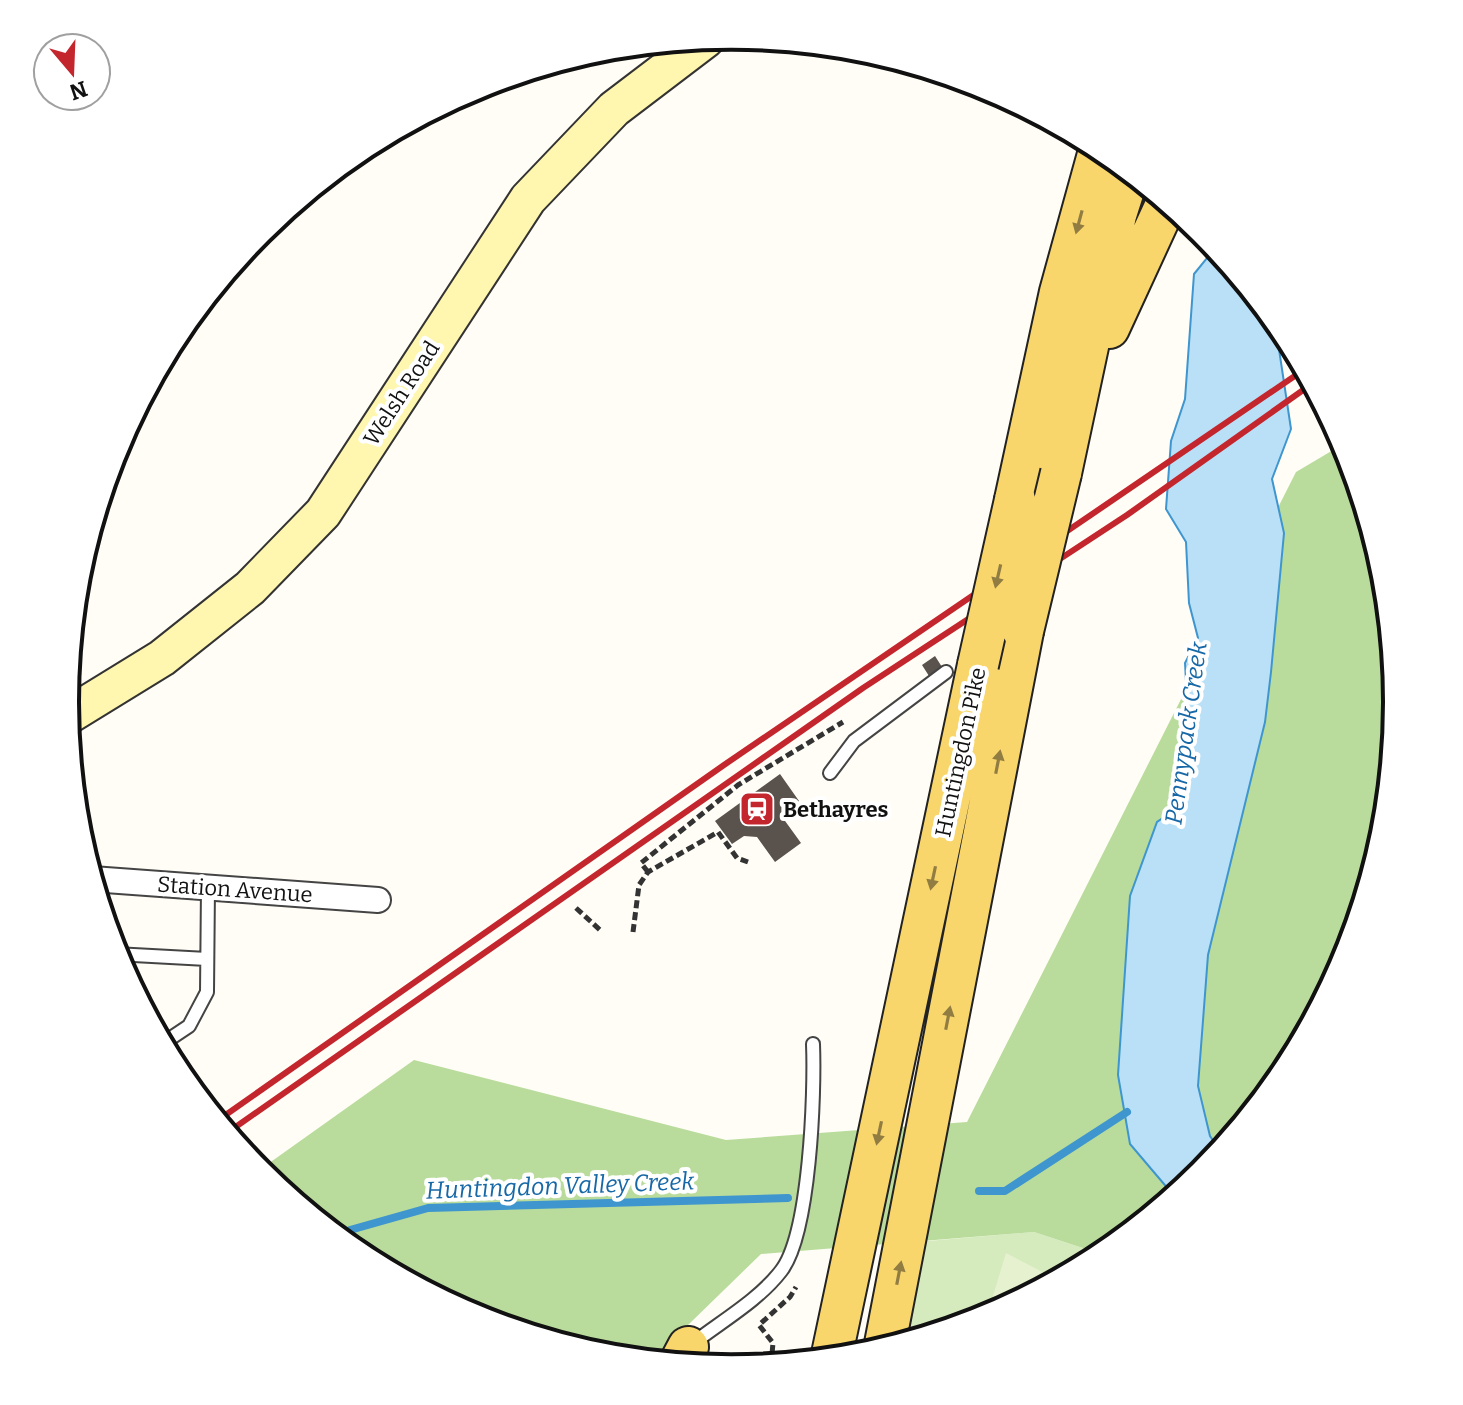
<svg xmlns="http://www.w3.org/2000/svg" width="1463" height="1405" viewBox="0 0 1463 1405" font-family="Bitter,serif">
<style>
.green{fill:#d5ebbd}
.forest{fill:#b9dc9c}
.pitch{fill:#e6f2cf}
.water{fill:#b9e0f7;stroke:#3f96cf;stroke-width:2}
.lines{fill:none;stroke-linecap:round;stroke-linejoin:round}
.stream{stroke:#3f96cf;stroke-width:8}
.building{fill:#5a524d}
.service-casing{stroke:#444;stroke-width:16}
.minor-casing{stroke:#444;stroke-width:28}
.secondary-casing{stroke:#333;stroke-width:40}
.primary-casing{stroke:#222;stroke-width:44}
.path{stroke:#333;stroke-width:5;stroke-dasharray:8 4;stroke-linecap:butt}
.service{stroke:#fff;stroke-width:12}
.minor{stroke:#fff;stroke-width:24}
.secondary{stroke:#fff6b0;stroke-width:36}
.primary{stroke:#f9d66b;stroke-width:40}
.rail{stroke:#c4262e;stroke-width:6}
.primary-bridge-casing{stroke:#222;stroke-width:44;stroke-linecap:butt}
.primary-bridge{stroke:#f9d66b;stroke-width:40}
.oneway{fill:#917d42}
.labels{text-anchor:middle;stroke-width:8;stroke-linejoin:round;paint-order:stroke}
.street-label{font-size:22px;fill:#111;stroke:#fff}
.poi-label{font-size:22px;font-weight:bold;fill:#111;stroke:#fff;text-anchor:start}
.water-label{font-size:24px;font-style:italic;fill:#1768a6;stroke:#fff}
.rim{fill:none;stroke:#111;stroke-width:4}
</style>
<rect width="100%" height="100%" fill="#fffdf5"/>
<path class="green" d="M1034 1232 1104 1255 986 1318 884 1349 904 1243Z"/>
<path class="forest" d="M1345 443 1385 573 1398 703 1385 833 1347 958 1285 1073 1202 1174 1104 1255 1034 1232 761 1254 651 1361 601 1356 476 1318 361 1256 258 1171 414 1060 726 1140 967 1122 1296 472Z"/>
<path class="pitch" d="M1006 1253 1058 1280 986 1319Z"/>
<path class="water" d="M1216 247 1281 327 1277 336 1291 429 1272 479 1284 533 1271 672 1265 722 1208 955 1198 1086 1210 1136 1221 1152 1202 1174 1175 1197 1130 1144 1118 1075 1130 896 1157 822 1182 805 1189 736 1185 663 1198 638 1189 603 1186 542 1166 509 1171 441 1185 399 1194 274Z"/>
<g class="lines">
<path class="stream" d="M934 71 1048 120
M979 1191H1005L1127 1112
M339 1238 350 1230 428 1208 788 1198"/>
</g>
<path class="building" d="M935 656 942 667 929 676 922 665Z
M780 774 799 801 780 814 801 843 775 862 757 837 744 836 732 844 715 821Z"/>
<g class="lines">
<defs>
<path id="service" d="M830 773 854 741 946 672
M115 954 207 959
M162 1044 189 1026 207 992 208 887
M691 1345C720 1322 758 1301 781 1271 810 1234 815 1093 813 1044"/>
<path id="minor" d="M92 879 378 900"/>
<path id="secondary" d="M66 717 162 658 250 588 323 513 528 199 614 109 706 39"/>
<path id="primary" d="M1109 328 1167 202
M1061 473 1116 215 1130 171
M1015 500 1060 292 1100 147
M884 1349 1023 631
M831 1359 978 665
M679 1364 688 1347"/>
</defs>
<use href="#service" class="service-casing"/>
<use href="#minor" class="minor-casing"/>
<use href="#secondary" class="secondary-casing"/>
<use href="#primary" class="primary-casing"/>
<path class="path" d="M648 872 641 863 738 785 843 722
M576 908 600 930
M633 932 639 885 648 872 718 832 737 858 748 862
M771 1365 773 1343 759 1325 790 1297 796 1287"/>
<use href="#service" class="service"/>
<use href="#minor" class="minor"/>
<use href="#secondary" class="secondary"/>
<use href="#primary" class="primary"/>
<path class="rail" d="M217 1121 724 765 1305 369
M227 1133 863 688 1127 515 1313 383"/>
<defs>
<path id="primary-bridge" d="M1023 631 1061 473
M978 665 1015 500"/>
</defs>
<use href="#primary-bridge" class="primary-bridge-casing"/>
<use href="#primary-bridge" class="primary-bridge"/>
</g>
<defs><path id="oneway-solid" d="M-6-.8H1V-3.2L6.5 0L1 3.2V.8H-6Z" transform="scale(2)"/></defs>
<g class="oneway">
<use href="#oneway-solid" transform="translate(1079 222) rotate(105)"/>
<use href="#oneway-solid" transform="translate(998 576) rotate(103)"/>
<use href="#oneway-solid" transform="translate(998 762) rotate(-79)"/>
<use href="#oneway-solid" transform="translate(933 878) rotate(102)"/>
<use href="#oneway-solid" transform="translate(948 1018) rotate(-79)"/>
<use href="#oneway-solid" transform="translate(879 1133) rotate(102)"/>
<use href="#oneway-solid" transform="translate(899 1273) rotate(-79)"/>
</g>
<defs>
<symbol id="station-square" viewBox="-11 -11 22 22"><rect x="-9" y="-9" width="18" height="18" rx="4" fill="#c4262e" stroke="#fff"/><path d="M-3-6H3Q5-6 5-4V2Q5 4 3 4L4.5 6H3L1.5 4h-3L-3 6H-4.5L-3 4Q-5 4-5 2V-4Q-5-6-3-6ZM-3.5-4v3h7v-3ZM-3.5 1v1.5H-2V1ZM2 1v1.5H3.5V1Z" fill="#fff"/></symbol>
</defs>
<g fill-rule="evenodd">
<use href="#station-square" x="737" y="789" width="40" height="40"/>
</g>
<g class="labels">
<g class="street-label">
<text transform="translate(401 393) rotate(-57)" y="8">Welsh Road</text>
<text transform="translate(960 752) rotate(-78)" y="8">Huntingdon Pike</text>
<text transform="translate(235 889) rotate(4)" y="8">Station Avenue</text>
</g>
<g class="poi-label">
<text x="783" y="817">Bethayres</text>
</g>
<g class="water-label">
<text transform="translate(1186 733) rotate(-82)" y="8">Pennypack Creek</text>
<text transform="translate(560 1186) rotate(-2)" y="8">Huntingdon Valley Creek</text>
</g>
</g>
<path d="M0 0H1463V1405H0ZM79 702a652 652 0 1 1 1304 0a652 652 0 1 1-1304 0Z" fill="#fff" fill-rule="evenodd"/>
<path class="rim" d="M79 702a652 652 0 1 1 1304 0a652 652 0 1 1-1304 0Z"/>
<g transform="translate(72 72) rotate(161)"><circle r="38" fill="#ffffff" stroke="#a0a0a0" stroke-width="2"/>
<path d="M0-6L14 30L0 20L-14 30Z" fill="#c4262e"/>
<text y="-12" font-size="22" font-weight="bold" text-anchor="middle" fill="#111111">N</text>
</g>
</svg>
